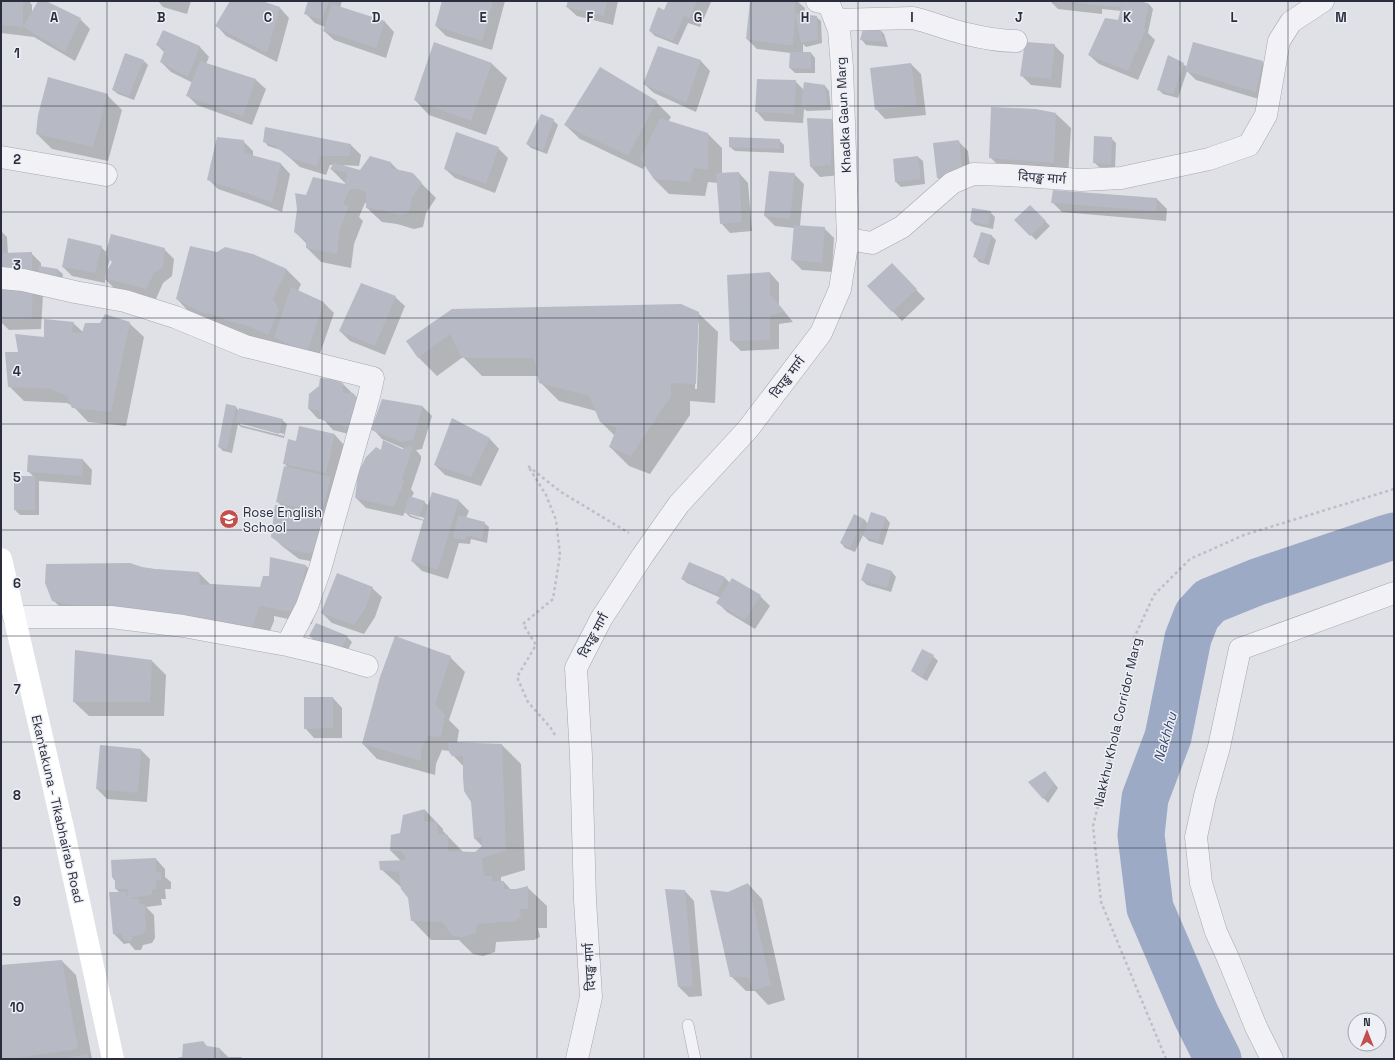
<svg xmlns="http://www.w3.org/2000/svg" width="1395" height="1060" viewBox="0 0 1395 1060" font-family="'Space Grotesk','Noto Sans Devanagari',sans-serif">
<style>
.shadow{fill:#0003;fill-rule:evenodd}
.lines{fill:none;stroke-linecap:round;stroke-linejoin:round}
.river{stroke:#9daac5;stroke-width:47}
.building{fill:#b7bac4}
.service-casing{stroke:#a5a7b1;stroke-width:12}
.minor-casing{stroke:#a5a7b1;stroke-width:23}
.tertiary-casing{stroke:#a5a7b1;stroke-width:23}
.path{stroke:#bebfc6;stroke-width:2.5;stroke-dasharray:3 3;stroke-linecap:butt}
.service{stroke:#f2f2f6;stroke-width:11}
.minor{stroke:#f2f2f6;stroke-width:22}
.tertiary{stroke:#f2f2f6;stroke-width:22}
.secondary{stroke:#fff;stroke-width:22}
.grid{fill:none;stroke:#292d3d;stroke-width:1;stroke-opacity:0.55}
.labels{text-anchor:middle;stroke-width:3;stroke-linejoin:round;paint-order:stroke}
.street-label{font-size:13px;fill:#292d3d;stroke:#eef0f5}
.poi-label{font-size:13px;fill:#292d3d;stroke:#eef0f5;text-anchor:start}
.water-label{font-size:14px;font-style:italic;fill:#37466e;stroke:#eef0f5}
.grid-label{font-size:13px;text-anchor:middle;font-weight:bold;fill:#292d3d;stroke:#eef0f5;stroke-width:3;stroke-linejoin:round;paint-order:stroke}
</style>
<rect width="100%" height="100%" fill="#dfe1e7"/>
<path class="shadow" d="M1 1H29L32 5V13L39 1H43L80 19 90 29 75 61 34 37 1 33Z
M158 1H191L187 14 163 7Z
M231 1H260L280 8 289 18 277 62 226 36 217 26Z
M309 1H342L340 8 385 22 394 32 386 58 334 40 324 31 325 27 315 23 305 13Z
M443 1H505L492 50 446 36 436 26Z
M569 1H618L613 25 577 16 567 7Z
M669 1 711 2 700 27 688 23 678 45 655 36 650 31 665 11Z
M751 1H797L805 8 804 15 816 17 821 21 822 43 806 47 803 44V53H811L815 58V73H795L790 68 791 53 757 49 747 39Z
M1050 1H1137L1149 4 1153 9 1148 33 1155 40 1138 80 1099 64 1089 55 1118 21 1122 11 1102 9V14L1058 9Z
M879 29 884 34 888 47 866 45 862 40Z
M164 31 200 47 209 57 206 64 256 80 266 89 252 125 197 105 188 96 193 83 171 72 161 62 165 53 157 45Z
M435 44 492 64 507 78 486 135 429 115 415 100Z
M1054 45 1064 55 1061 88 1031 85 1021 75Z
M659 47 701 61 710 71 696 112 654 93 644 84Z
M144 61 148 65 134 100 118 94 113 90Z
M1262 62 1272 72 1265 101 1196 80 1187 71 1178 98 1163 94 1158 89 1183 64 1187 67Z
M911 64 921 74 926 115 885 119 876 109Z
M795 81 804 90 825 86 829 91 831 110 807 111 804 109 803 123 765 121 756 111Z
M107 95 122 110 108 161 52 149 37 134Z
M656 102 671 117 668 122 708 134 722 148V174L739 173 748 183 752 231 730 233 721 223 718 183 708 182 705 196 669 194 654 179 645 165 643 169 580 139 565 125Z
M1036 110 1056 114 1071 128 1068 177 1005 172 990 157Z
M553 120 558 125 547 154 531 148 527 144Z
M832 120 841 130 840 175 820 177 811 167Z
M266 128 351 145 361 155 359 166 342 165 360 171 390 162 398 170 412 174 436 198 426 213 423 227 414 229 397 224 382 222 367 208V203H365L359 217 363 221 354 244 351 268 321 262 307 248V244L295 232 307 196 348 186 331 169 334 165H330L326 175 300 167 281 150 268 146 264 141Z
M1111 138 1116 143 1115 169 1099 167 1094 162Z
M779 140 784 145V153L735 151 730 147Z
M243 141 253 151V156L281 164 290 174 282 212 259 203 218 189 208 179Z
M958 141 968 151 972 185 948 188 938 178 934 144Z
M498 148 508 158 495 193 455 178 445 169Z
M918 157 923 161 925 184 901 187 896 182 894 159Z
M794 174 804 184 800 226 824 228 834 238 832 272 802 270 792 260 794 228 775 226 765 216Z
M1157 199 1167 209 1166 221 1062 212 1053 203Z
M1030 206 1050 226 1036 240 1016 220Z
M990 212 995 217 993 229 975 225 971 221Z
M1 231 7 237 8 254 31 253 41 263V267L58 270 63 274 61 286 43 295 41 329 9 330 1 322Z
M991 235 996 240 989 265 979 262 975 257Z
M101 247 107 253 164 249 174 259 172 276 163 283 156 299 114 288 105 279V283L72 276 63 267ZM110 259 113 262 107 270Z
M217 253 253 255 287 270 301 284 298 291 324 303 334 313 317 362 244 336 191 314 177 299Z
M770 273 779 283V305L793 322 779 324V349L741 351 731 341Z
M901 274 925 299 902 321 868 286Z
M395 297 405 306 385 355 350 341 340 331Z
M452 310 698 313 718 332 715 403 690 401V415L650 474 629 466 610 447 615 436 601 422 596 411 559 401 540 382 539 376H482L463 357 437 376 418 357ZM697 323H699L697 389H695Z
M73 323 83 332 129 323 144 337 126 426 88 422 73 406 67 403 24 401 9 386 19 353Z
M343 384 363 404 360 437 333 430 323 419H318L309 409Z
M227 405 236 407 239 411 282 420 287 424 284 438 241 427 238 424 232 453 223 451 219 447ZM240 423 284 434V436L240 425Z
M422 406 432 416 422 449 416 450 421 456V460L411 489 414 493 411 498 424 502 429 506 433 494 459 501 469 511 466 518 484 523 489 527 487 543 471 539 470 544 459 543 448 579 422 571 412 561 424 521 410 517 405 512 403 516 366 508 356 498 382 451 405 449 382 439 373 429ZM410 513 424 518V520L410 515Z
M452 419 490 439 499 449 481 486 445 475 435 465Z
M335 435 344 445 316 562 299 559 282 546 272 536 283 508 277 501 288 468 284 463 296 442Z
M83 460 92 470 91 485 39 481V515H20L15 510 34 477 28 471Z
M872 513 886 518 890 523 883 545 869 541 863 535 855 552 845 548 841 543 864 519 868 524Z
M271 559 306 566 316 575 318 593 312 624 274 616V621L265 643 68 615 53 600 142 568 199 573 211 585 260 588 270 577Z
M868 564 892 572 896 577 891 592 867 585 862 580Z
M725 578 730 583 732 579 760 596 770 606 755 629 727 612 718 603 721 598 687 583 682 579Z
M372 588 382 597 375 617 364 634 332 623 322 613Z
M310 636 347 637 352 642 343 659 315 641Z
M933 656 938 661 927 681 917 675 912 671Z
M450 657 465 672 449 720 459 730 457 743 502 745 521 764 525 870 501 877V882H504L511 890 528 888 547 906V928H538L540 937 534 940 496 942 495 952 483 956 473 954 459 940H431L412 920 409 898 402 888 381 869 401 861 391 851 392 835 401 834 425 810 443 829V831L464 853H476L483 847 475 839 472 801 464 767 449 751 442 750 436 764 435 775 377 759 363 744Z
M152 661 166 675 164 716H89L74 702Z
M333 698 342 708V738H314L305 728Z
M141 750 150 759 147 802 107 799 97 789Z
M1045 772 1058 788 1048 803 1029 782Z
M156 859 165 869V877L171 882V889H165L166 899H161L162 905 146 907 154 915 155 938 152 943 143 945 141 950H135L129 943 124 944 114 934 120 893 116 889Z
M748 884 762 899 785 1000 768 1005 755 991H746L731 976 728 893Z
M666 890 685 891 694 901 702 996 689 997 679 987Z
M62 961 76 975 92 1059H1V966Z
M208 1047 220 1049 228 1057H241L243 1059H174L183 1057Z"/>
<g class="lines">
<path class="river" d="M1218 1059 1196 1015 1150 908 1141 835 1145 798 1168 737 1188 638 1197 615 1210 601 1257 582 1387 538 1394 536"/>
</g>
<path class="building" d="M1 1H23V27L38 1H46L81 18 65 52 23 27 1 25Z
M230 1H262L280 7 267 53 215 26Z
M308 1H329L322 20 304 14Z
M442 1H493L482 41 435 26Z
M568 1H607L604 16 566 7Z
M668 1H697L690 18 684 16 673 41 649 31 658 7 664 10Z
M750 1H795V13L817 16 818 39 801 43 795 13 793 46 746 39Z
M1069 1H1122L1121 7 1093 5Z
M1123 1H1141L1149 4 1144 28 1146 29 1128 71 1088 55 1105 18 1118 20Z
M332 4 385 21 376 48 323 31Z
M879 28 885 42 860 40 863 29Z
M163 30 200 46 188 77 160 62 165 49 156 45Z
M434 42 492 63 471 121 414 100Z
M1025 42 1055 44 1051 79 1020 76Z
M1193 42 1263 61 1256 92 1185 71Z
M658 46 701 60 686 103 643 84Z
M790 52H811V69L789 68Z
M125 53 144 60 129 96 112 90Z
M1168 55 1184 63 1173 94 1157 90Z
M200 61 256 79 243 116 186 96Z
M911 63 917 105 875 110 870 68Z
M600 67 657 101 628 156 564 125Z
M48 77 108 94 93 147 36 134 38 115Z
M757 79 796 80 794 114 755 112Z
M804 82 825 85 827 105 801 107Z
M991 107 1036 109 1056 113 1054 163 989 158Z
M541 114 554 119 543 150 526 144Z
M660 118 708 133V170L694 168 690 182 654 179 640 159Z
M807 118 832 119 831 165 810 167Z
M265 127 351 144 350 156H320L317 166 290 158 275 146 263 142Z
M456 132 499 147 486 184 444 169Z
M1094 136 1112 137 1111 165 1093 163Z
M217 137 244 140V153L281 163 272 203 249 194 207 180Z
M729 137 780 139 779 149 729 147Z
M959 140 963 175 937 178 933 143Z
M370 156 391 162V168L413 173 422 183 412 198 409 213 399 215 382 210 366 208V192L357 189H350L343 204 349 206 340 229 337 254 306 248V240L294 232 297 209 295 193 306 195 313 177 345 184 347 173 330 169 334 163 360 170Z
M918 156 921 179 895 182 893 159Z
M769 171 795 173 790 219 764 216Z
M739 172 742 222 720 224 716 173Z
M1053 190 1157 198 1156 211 1051 203Z
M1030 205 1046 221 1030 236 1014 220Z
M972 208 991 211 988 225 970 221Z
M794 225 825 227 822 263 791 260Z
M981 232 992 235 984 261 973 257Z
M111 234 165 248 163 267 154 273 146 289 103 278 112 262 105 255Z
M68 238 102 246 95 273 62 267Z
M190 246 217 252 225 247 253 254 287 269 273 299 279 310 268 335 245 325 228 321 219 316 200 312 176 299Z
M32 252V277L1 274V253Z
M892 263 917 289 892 312 867 286Z
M39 266 58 269 57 282 37 279Z
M770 272V294L785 312 770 315V340L730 341 727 275Z
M361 283 396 296 375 346 339 331Z
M1 284H33L32 319 1 320Z
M291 287 324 302 307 353 274 337Z
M681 304 699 312 696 384 671 383V396L631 456 609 447 617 428 600 422 589 396 539 383 534 358H462L450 334 418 358 406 341 452 309Z
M105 314 130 322 111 412 72 408 67 396 51 389 8 387 5 352H18L15 334 44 337V319L74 322 71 332 82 333 85 323H100Z
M320 378 333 379 343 383V393H353L360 401 350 428 322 420 319 410 308 409 309 394 319 386Z
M382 399 423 406 413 440 401 442 371 430Z
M226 404 236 406 227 449 218 447Z
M239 408 283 419 279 434 235 422Z
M452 418 490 438 471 477 434 465Z
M299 426 335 434 326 473 283 464 288 439 296 441Z
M383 440 402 449 412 445V450L402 478 404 482 394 507 355 498 358 473 366 457 376 447 381 450Z
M28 455 83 459 82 476 27 472Z
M284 466 331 477 322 513 276 502Z
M14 476H35V510H14Z
M432 492 459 500 438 570 411 561Z
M409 496 425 501 419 517 404 512Z
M275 505 330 516 321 552 306 553 288 549 271 537Z
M871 512 886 517 878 541 863 536Z
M854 514 864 519 850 548 840 543Z
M458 515 485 522 482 539 467 535 465 540 453 538Z
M270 557 306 565 303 579 309 583 302 614 260 606 251 629 199 617 149 612 121 607 95 609 52 601 45 583 46 564 130 563 142 567 155 569 199 572 200 585 212 584 260 587 263 576H269Z
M689 562 725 577 717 594 681 579Z
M867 563 892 571 887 588 861 580Z
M337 573 373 587 366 607 354 625 321 613Z
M732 578 761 595 745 620 716 603Z
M316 623 348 636 338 655 309 636Z
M395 636 451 656 435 704 445 715 441 737 428 736 421 750V761L362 744 380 677Z
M922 649 934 655 922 677 911 671Z
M75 650 152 660 150 702H73Z
M304 697H333V728L304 729Z
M448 742 502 744 506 851 482 858 484 876H492V881H504V889H516L528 886V909H520L521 917 515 921 477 924 476 933 463 937 453 936 442 922 411 921 408 898 401 889 399 872 380 870 379 861 407 860 401 851H390L391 835 400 833 403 815 425 809 424 821 437 823 438 834 448 835V851L475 852 482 846 481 837 474 839 471 802 464 791 463 777V756H452L449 752Z
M100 745 141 749 138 793 96 789Z
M1045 771 1054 783 1043 799 1028 782Z
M156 858V871L161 872V880H156V889H152V895L128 898 139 899 140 904H145L146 928 143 934 133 936 131 941H125L121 934H113L109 892H126L128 898V889H115V881L112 877 111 860Z
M748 883 771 985 753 990 748 977H730L710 890 728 892Z
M665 889 685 890 693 986 678 987Z
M62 960 78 1049 9 1059H1V965Z
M203 1041 207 1046 220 1048V1059H173L182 1057 183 1044Z
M88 1054V1059H66V1058Z"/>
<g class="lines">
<defs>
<path id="service" d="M688 1025 695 1059"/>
<path id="minor" d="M817 1 829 4 839 30 842 67 848 239
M835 20 913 18C931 22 948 30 967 34 983 38 999 41 1016 41
M1 157 106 175
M1 278 23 280 75 292 125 301 175 317 245 346 373 378 369 396 320 569 307 606 287 645
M14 617H111L183 626 287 645 330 655 367 666
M577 1059 591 997 585 900 581 756 576 668 601 619 643 555 679 504 748 429 821 333 840 289 848 239 872 243 902 227 952 183 973 174 1008 175 1081 180 1121 178 1209 159 1249 145 1266 115 1279 41 1291 22 1323 1"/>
<path id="tertiary" d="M1272 1059 1256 1027 1228 958 1216 932 1201 883 1196 837 1205 796 1219 747 1240 649 1394 593"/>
</defs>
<use href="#service" class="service-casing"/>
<use href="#minor" class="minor-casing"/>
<use href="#tertiary" class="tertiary-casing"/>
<path class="path" d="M555 735 550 727 528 702 517 677 536 645 523 624 553 599 560 555 556 520 546 495 528 466 561 492 629 533
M1166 1059 1101 902 1093 826 1119 723 1134 638 1154 595 1190 559 1244 535 1394 489"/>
<use href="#service" class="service"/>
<use href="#minor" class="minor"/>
<use href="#tertiary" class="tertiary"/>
<path class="secondary" d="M1 559 63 828 113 1059"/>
</g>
<path class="grid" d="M107 1V1059M215 1V1059M322 1V1059M429 1V1059M537 1V1059M644 1V1059M751 1V1059M858 1V1059M966 1V1059M1073 1V1059M1180 1V1059M1288 1V1059M1 106H1394M1 212H1394M1 318H1394M1 424H1394M1 530H1394M1 636H1394M1 742H1394M1 848H1394M1 954H1394"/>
<defs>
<symbol id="school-disc" viewBox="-11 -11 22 22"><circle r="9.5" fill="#c34f4d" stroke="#eef0f5"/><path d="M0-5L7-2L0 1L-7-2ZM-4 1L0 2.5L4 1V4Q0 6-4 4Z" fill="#fff"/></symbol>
</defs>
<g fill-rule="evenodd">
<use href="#school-disc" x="218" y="508" width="22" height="22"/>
</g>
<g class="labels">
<g class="street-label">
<text transform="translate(843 115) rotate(-93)" y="5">Khadka Gaun Marg</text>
<text transform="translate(1042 177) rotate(4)" y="5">दिपङ्ख मार्ग</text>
<text transform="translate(787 377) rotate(-53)" y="5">दिपङ्ख मार्ग</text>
<text transform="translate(593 635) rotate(-62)" y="5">दिपङ्ख मार्ग</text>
<text transform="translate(1117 722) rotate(-77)" y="5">Nakkhu Khola Corridor Marg</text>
<text transform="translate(58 809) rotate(77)" y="5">Ekantakuna - Tikabhairab Road</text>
<text transform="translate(589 967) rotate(-93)" y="5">दिपङ्ख मार्ग</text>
</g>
<g class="poi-label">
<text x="243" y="517">Rose English<tspan x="243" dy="15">School</tspan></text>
</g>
<g class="water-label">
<text transform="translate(1165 737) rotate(-74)" y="5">Nakhhu</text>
</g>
</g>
<g class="grid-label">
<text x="54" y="22">A</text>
<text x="161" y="22">B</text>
<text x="268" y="22">C</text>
<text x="376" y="22">D</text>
<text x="483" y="22">E</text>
<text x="590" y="22">F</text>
<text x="698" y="22">G</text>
<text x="805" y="22">H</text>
<text x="912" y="22">I</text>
<text x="1019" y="22">J</text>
<text x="1127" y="22">K</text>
<text x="1234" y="22">L</text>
<text x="1341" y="22">M</text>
<text x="17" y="58">1</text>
<text x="17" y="164">2</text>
<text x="17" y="270">3</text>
<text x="17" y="376">4</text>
<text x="17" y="482">5</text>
<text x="17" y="588">6</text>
<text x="17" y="694">7</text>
<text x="17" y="800">8</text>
<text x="17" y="906">9</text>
<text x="17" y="1012">10</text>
</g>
<rect width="1395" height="1060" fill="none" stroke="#292d3d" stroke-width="4"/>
<g transform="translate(1367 1032)"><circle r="19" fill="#eef0f5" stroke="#9fa2ab"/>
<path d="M0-3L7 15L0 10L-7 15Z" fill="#c34f4d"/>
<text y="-6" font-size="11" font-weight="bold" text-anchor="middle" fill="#292d3d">N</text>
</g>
</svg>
